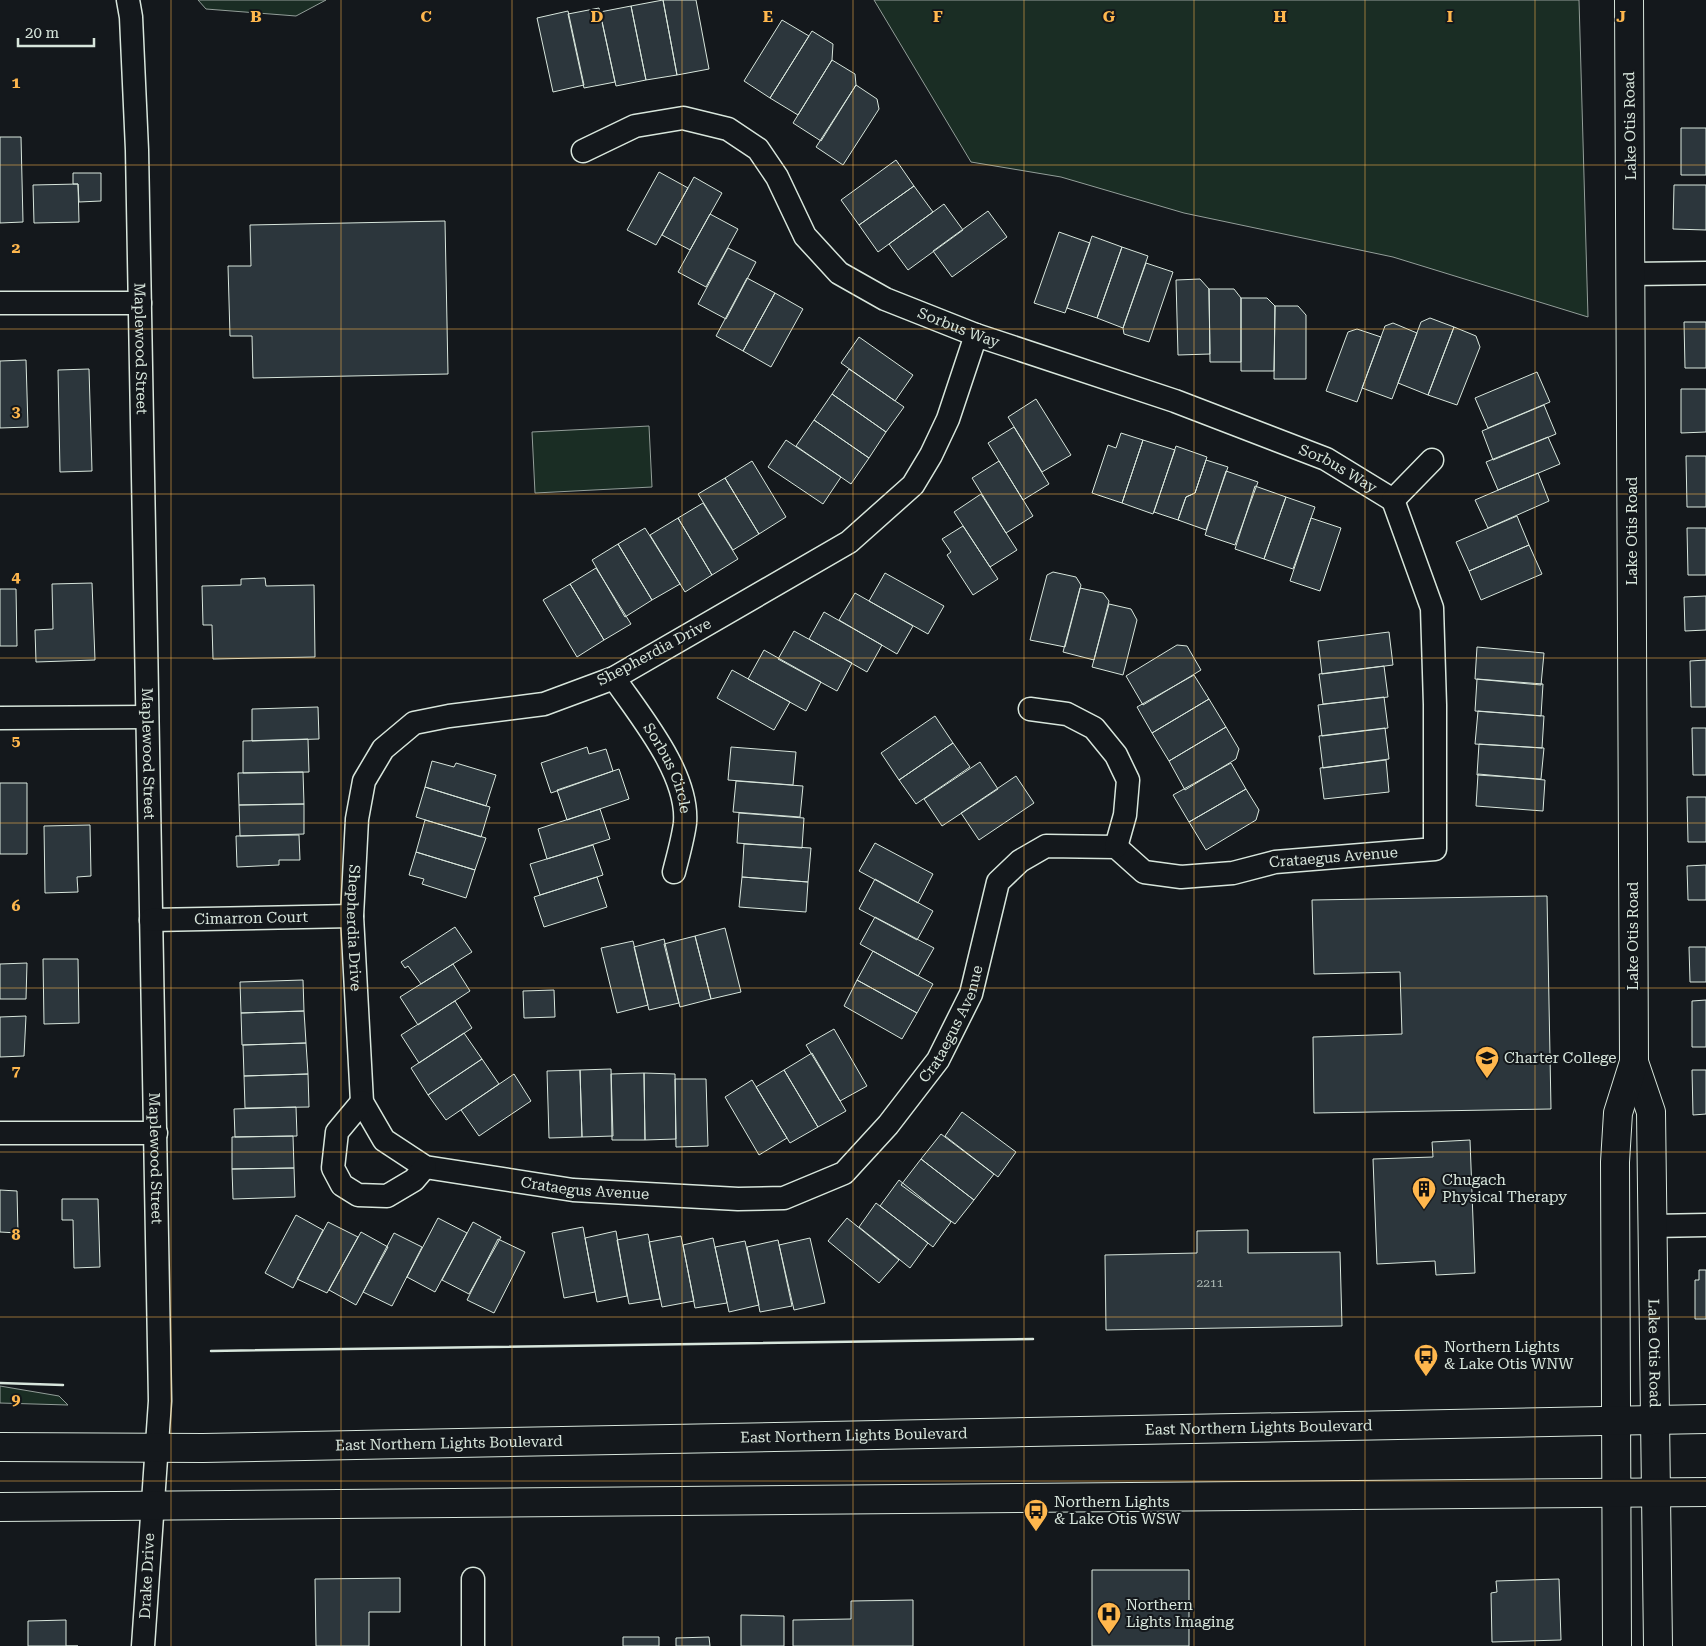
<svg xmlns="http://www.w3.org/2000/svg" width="1706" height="1646" viewBox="0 0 1706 1646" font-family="'Roboto Serif',serif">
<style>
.green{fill:#1a2d24;stroke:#939e99}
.building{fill:#2c363c;stroke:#d8e6dc}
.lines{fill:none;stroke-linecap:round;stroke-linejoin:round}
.street-casing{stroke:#d8e6dc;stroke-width:25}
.secondary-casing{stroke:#d8e6dc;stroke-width:30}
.primary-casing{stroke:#d8e6dc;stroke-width:30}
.street{stroke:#14181c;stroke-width:22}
.secondary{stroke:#14181c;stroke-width:28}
.primary{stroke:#14181c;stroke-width:28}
.wall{stroke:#d8e6dc;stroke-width:2.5}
.grid{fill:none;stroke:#ffb74d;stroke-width:1;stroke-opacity:0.55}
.labels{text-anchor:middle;stroke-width:4;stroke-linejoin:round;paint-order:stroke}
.number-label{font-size:12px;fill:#adbab4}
.street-label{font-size:15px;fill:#d8e6dc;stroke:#14181c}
.poi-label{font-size:15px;fill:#d8e6dc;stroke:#14181c;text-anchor:start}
.grid-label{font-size:16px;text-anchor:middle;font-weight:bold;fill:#ffb74d;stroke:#14181c;stroke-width:4;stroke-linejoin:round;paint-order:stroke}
</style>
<rect width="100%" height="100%" fill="#14181c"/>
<path class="green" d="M198 0H326L296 16 206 9Z
M874 0H1579L1588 317 1393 257 1184 213 1061 177 971 162Z
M649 426 652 487 535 493 532 432Z
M0 1386 59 1396 68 1405 0 1403Z"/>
<path class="building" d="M663 0 677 75 646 80 631 6Z
M663 0H696L709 69 677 75Z
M631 6 646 80 616 86 600 12Z
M599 8 615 82 584 88 568 14Z
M568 11 584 85 553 92 537 18Z
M782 20 809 36 770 98 744 81Z
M812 31 833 44 832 60 798 115 770 98Z
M832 60 855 74 856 85 821 141 793 123Z
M856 85 877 99 879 109 843 165 816 147Z
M1681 128H1706V175H1681Z
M0 137H21L23 222 0 223Z
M896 160 914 186 859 225 841 200Z
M659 172 688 188 656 245 627 230Z
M73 173H101V201L79 202 78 184H73Z
M694 177 722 193 690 250 662 235Z
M78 184 79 222 34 223 33 185Z
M1674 185H1706V230L1673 229Z
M914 186 933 212 878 252 859 225Z
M944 204 963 230 908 270 889 244Z
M988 211 1007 237 952 277 933 251Z
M710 214 738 229 706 287 678 272Z
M445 221 448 374 253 378 252 336H230L228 266H251L250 225Z
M1059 232 1090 243 1065 313 1034 303Z
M1092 236 1122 247 1097 318 1067 308Z
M1122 247 1148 256 1123 328 1097 318Z
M728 248 756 262 726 319 698 304Z
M1146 263 1173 272 1149 342 1124 334 1123 328Z
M747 278 775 293 743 351 716 336Z
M1200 279 1209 289 1210 354 1178 355 1176 280Z
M1209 289H1234L1241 298V362H1210Z
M775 293 803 309 771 367 743 351Z
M1241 298H1267L1275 306 1274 371H1241Z
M1275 306H1298L1306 315V379H1274Z
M1430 318 1454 327 1428 395 1398 383 1421 322Z
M1684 322H1706V368H1685Z
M1393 323 1417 333 1392 399 1362 388 1385 326Z
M1454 327 1476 336 1480 347 1457 405 1428 395Z
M1357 329 1381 337 1357 402 1326 391 1348 332Z
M859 337 913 375 895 401 841 363Z
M26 360 28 427 0 428V361Z
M89 369 92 471 60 472 58 370Z
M849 369 904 407 886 432 832 394Z
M1537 372 1550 402 1488 428 1475 398Z
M1681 389H1706V432L1681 433Z
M832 394 886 432 869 458 814 420Z
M1036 399 1071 455 1042 472 1008 417Z
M1544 405 1556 434 1493 460 1482 431Z
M814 420 869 458 851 484 796 446Z
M1014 427 1049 484 1023 500 988 443Z
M1121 433 1143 440 1122 503 1092 493 1108 445 1116 448Z
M1548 437 1560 464 1498 490 1486 462Z
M786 440 841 477 823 504 768 467Z
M1143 440 1175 450 1153 514 1122 503Z
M1176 446 1207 457 1195 493 1186 497 1178 520 1154 512Z
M1686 456H1706V507H1687Z
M1206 460 1228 467 1206 530 1178 520 1186 497 1195 493Z
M752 461 786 517 759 534 725 478Z
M999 461 1033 516 1006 533 972 478Z
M1226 471 1258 482 1235 545 1205 535Z
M1538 473 1549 501 1488 528 1475 500Z
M725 478 759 534 733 550 698 494Z
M1255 486 1286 497 1264 559 1235 549Z
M981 494 1017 550 990 567 954 512Z
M1286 497 1315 507 1293 569 1264 559Z
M703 503 738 559 712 575 678 518Z
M1517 516 1529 545 1469 571 1456 542Z
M678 518 712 575 685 592 650 535Z
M1311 518 1341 528 1320 591 1290 581Z
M963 526 998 579 973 595 947 555 951 552 942 539Z
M645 528 680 584 652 600 618 544Z
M1687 528H1706V575H1688Z
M618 544 652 600 625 617 592 560Z
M1529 545 1542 574 1481 600 1469 571Z
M596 568 631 624 604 640 570 584Z
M1053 572 1076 577 1081 585 1065 647 1030 640 1047 575Z
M885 573 944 606 928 634 869 601Z
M265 578 266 586 314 585 315 657 213 659 212 625H203L202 586 241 585V579Z
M92 583 95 660 36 662 35 630 53 629 52 584Z
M570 584 604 640 577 657 543 600Z
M1080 588 1103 593 1109 601 1094 660 1063 652Z
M0 589H16L17 646H0Z
M855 593 913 626 897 654 839 620Z
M1706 596V630L1685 631 1684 597Z
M1109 604 1131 609 1137 620 1123 675 1092 667Z
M824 612 882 645 867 672 809 639Z
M794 631 852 663 837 691 778 659Z
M1389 632 1393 665 1322 674 1318 641Z
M1177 645 1187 646 1201 670 1143 705 1126 676Z
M1477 647 1544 653 1541 685 1475 679Z
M764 650 821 682 806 711 748 679Z
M1706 660V707H1691L1690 661Z
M1384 666 1388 697 1323 704 1319 674Z
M732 670 790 702 774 730 717 698Z
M1194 675 1209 699 1152 733 1137 707Z
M1477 679 1543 684 1541 716 1475 711Z
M1384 697 1388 728 1322 736 1318 705Z
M1209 699 1226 727 1169 761 1152 733Z
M318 707 319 739 252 741V709Z
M1478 711 1544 716 1542 748 1475 744Z
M935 716 953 743 899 780 881 753Z
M1226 727 1239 749 1236 759 1185 790 1169 761Z
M1385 728 1389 759 1323 768 1319 736Z
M1692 728H1706V775H1693Z
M308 739 309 772 243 773V741Z
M953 743 970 767 916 804 899 780Z
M1479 744 1544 748 1541 779 1477 775Z
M587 747 589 754 606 749 613 771 551 793 541 763Z
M731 747 796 752 793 785 728 780Z
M1386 760 1389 792 1324 799 1320 768Z
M432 761 454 767 456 763 496 775 486 806 425 787Z
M980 762 998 789 942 826 924 799Z
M1231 763 1246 789 1189 822 1173 795Z
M619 769 629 799 567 820 557 790Z
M303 772 304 804 239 805 238 773Z
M1478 774 1545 780 1543 811 1476 806Z
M1016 776 1034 803 979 840 961 813Z
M736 781 803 786 800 817 733 812Z
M0 783H27V854H0Z
M425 787 490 807 481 837 416 817Z
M1246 789 1259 810 1256 820 1206 850 1189 822Z
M1687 797H1706V842H1688Z
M304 804V834L240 836 239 805Z
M600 809 610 839 547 859 538 829Z
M739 813 804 818 802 848 737 843Z
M425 820 486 838 475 870 416 852Z
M90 825 91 876 77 877 78 892 45 893 44 826Z
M299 835 300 860H279V865L237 867 236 836Z
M875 843 933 874 918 903 859 871Z
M744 844 811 848 808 882 742 877Z
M593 845 603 875 540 895 530 864Z
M416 852 475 870 466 898 422 884 424 879 409 875Z
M1706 865V900H1688L1687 866Z
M597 877 607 907 544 927 534 897Z
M742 877 808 882 806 912 739 907Z
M875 879 933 911 917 940 859 909Z
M1547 896 1551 1109 1314 1113 1313 1037 1402 1034 1400 972 1314 974 1312 900Z
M875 917 934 948 918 976 860 944Z
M455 927 472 952 421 984 408 966 405 968 401 962Z
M725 928 741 992 711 999 695 936Z
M695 936 711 999 680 1007 664 944Z
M664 939 679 1003 649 1010 634 947Z
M633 941 648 1005 617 1013 601 948Z
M1689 947H1706V982H1690Z
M873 951 933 984 917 1013 857 980Z
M43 959H78L79 1023 44 1024Z
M27 963 26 999H0V964Z
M453 964 470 991 418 1025 400 997Z
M303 980 304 1011 241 1013 240 982Z
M857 980 917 1013 902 1039 844 1006Z
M554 990 555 1017 524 1018 523 991Z
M1706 1000V1047H1692V1001Z
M455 1001 472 1028 419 1063 401 1035Z
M304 1011 306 1043 242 1045 241 1013Z
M26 1016 24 1056 0 1057V1017Z
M834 1029 867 1086 840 1101 806 1045Z
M464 1033 482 1059 428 1095 411 1068Z
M306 1043 308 1074 244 1076 243 1045Z
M812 1053 846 1111 818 1127 784 1070Z
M482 1059 499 1084 446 1120 428 1095Z
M611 1069 613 1136 582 1137 580 1070Z
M580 1070 582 1137 549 1138 547 1071Z
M784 1070 818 1127 790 1143 756 1087Z
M1692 1070H1706V1114L1693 1115Z
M644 1073 645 1140H612L611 1074Z
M644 1073 675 1074 676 1139 645 1140Z
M308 1074 309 1107 245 1108 244 1076Z
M514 1074 531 1101 479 1136 461 1110Z
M675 1079H706L708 1146 676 1147Z
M752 1080 787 1138 759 1155 725 1097Z
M296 1107 297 1136 235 1137 234 1109Z
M962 1112 1016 1152 998 1177 945 1136Z
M941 1134 994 1174 974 1200 921 1159Z
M293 1136 294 1168 232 1169V1137Z
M1470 1140 1475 1273 1436 1275 1435 1261 1377 1264 1373 1159 1433 1157 1432 1142Z
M921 1159 974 1200 955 1224 901 1185Z
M294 1168 295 1197 233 1199 232 1169Z
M899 1180 951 1222 933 1247 880 1206Z
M0 1190 17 1191 18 1233 0 1232Z
M62 1199H98L100 1267 74 1268 73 1220H62Z
M876 1203 928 1243 910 1268 859 1227Z
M296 1215 323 1230 293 1288 265 1273Z
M438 1218 467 1233 435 1292 407 1277Z
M847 1218 899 1260 879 1283 828 1241Z
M328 1222 358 1237 327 1293 297 1279Z
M473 1222 501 1237 469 1294 442 1280Z
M583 1227 595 1292 564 1298 552 1233Z
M1248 1230V1253L1340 1252 1342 1326 1106 1330 1105 1255 1197 1253V1231Z
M616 1231 627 1296 597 1302 585 1238Z
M361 1232 388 1247 356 1305 329 1290Z
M394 1233 422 1247 392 1306 363 1292Z
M648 1234 660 1299 629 1304 617 1240Z
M681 1236 694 1301 662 1307 649 1242Z
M713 1238 727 1303 695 1308 683 1245Z
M810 1238 825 1303 794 1310 779 1245Z
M498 1239 525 1252 494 1313 467 1300Z
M778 1240 792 1306 760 1312 747 1247Z
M745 1241 759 1305 729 1312 715 1247Z
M1699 1270H1706V1319H1695V1280H1699Z
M1092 1570H1189V1646H1092Z
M400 1578V1612H369V1646H316L315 1579Z
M1559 1579 1561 1640 1492 1642 1491 1593 1497 1592 1496 1581Z
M913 1600V1646H793V1620L851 1619V1601Z
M741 1615 784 1616V1646H741Z
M66 1620V1646H78H28V1621Z
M623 1637H659V1646H623Z
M709 1637 710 1646H676V1638Z"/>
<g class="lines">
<defs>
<g id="street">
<path id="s1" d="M128 0 131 17 137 150 160 1401 143 1646"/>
<path id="s2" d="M583 151 635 126 683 118 728 129 758 149 777 177 805 236 839 273 885 299 976 335 1175 401 1326 459 1393 500 1432 460"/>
<path d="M1631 274 1706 273"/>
<path d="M0 303H140"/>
<path id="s3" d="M976 335 948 419 931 455 913 485 849 542 614 678 544 704 449 716 414 723 383 749 364 781 357 819 352 916 362 1102 384 1140 425 1167 573 1190 738 1199 784 1198 844 1173 888 1125 938 1060 971 994 998 882 1020 861 1046 846 1116 847 1144 872 1181 877 1233 873 1275 862 1435 849V705L1432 608 1393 500"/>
<path id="s4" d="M614 678C640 716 689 774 685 823 683 839 678 856 674 872"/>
<path d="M1030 709 1067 714 1094 728 1116 755 1128 780 1125 815 1116 847"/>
<path d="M0 718 147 717"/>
<path id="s5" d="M151 920 352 916"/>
<path d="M362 1102 337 1132 333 1168 342 1185 358 1195 387 1196 414 1180 425 1167"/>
<path d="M0 1133H156"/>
<path d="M1652 1226 1706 1225"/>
<path d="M473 1579V1646"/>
</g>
<g id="secondary">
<path id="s6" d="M1634 1062 1651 1112 1658 1646"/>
<path d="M1617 1646 1615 1162 1618 1113 1634 1062 1629 0"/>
</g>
<g id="primary">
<path id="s7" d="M0 1447 203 1448 1706 1419"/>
<path d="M0 1507 1706 1492"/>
</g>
</defs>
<use href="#street" class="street-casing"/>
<use href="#secondary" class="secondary-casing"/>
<use href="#primary" class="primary-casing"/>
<use href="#street" class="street"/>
<use href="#secondary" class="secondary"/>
<use href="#primary" class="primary"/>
<path class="wall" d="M211 1351 1033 1339
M0 1383 63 1385"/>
</g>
<path class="grid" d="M171 0V1646M341 0V1646M512 0V1646M682 0V1646M853 0V1646M1024 0V1646M1194 0V1646M1365 0V1646M1535 0V1646M0 165H1706M0 329H1706M0 494H1706M0 658H1706M0 823H1706M0 988H1706M0 1152H1706M0 1317H1706M0 1481H1706"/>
<defs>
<symbol id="university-pin" viewBox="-11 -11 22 30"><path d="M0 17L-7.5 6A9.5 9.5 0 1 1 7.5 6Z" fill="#ffb74d" stroke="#14181c"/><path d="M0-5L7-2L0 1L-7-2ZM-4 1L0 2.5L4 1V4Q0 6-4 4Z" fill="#111"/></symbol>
<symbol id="building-pin" viewBox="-11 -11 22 30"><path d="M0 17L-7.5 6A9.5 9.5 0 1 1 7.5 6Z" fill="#ffb74d" stroke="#14181c"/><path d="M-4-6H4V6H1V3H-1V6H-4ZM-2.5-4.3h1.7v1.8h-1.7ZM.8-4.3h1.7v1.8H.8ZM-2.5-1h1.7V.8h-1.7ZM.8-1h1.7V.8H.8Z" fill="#111"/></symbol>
<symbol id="bus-pin" viewBox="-11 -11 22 30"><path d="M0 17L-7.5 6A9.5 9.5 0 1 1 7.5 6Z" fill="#ffb74d" stroke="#14181c"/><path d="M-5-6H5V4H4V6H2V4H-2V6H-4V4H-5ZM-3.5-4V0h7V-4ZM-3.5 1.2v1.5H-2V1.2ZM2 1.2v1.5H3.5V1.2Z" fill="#111"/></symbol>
<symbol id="hospital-pin" viewBox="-11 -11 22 30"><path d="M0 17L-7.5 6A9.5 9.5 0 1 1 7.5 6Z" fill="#ffb74d" stroke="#14181c"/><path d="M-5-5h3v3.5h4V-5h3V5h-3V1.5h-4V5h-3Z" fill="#111"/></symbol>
</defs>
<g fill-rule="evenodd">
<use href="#university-pin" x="1473" y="1044" width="28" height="38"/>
<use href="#building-pin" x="1410" y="1175" width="28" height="38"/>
<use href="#bus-pin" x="1412" y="1342" width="28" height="38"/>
<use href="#bus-pin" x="1022" y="1497" width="28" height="38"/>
<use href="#hospital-pin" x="1095" y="1600" width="28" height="38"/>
</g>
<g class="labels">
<g class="number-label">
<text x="1210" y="1287">2211</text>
</g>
<g class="street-label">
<text transform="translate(1630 126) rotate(-91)" y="5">Lake Otis Road</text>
<text dy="5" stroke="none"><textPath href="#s2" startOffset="470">Sorbus Way</textPath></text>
<text dy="5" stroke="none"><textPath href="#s1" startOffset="349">Maplewood Street</textPath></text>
<text dy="5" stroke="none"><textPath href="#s2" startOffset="875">Sorbus Way</textPath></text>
<text transform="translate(1632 531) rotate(-90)" y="5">Lake Otis Road</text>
<text transform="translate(654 652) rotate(-28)" y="5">Shepherdia Drive</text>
<text dy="5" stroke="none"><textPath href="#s1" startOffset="754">Maplewood Street</textPath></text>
<text dy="5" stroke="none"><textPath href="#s4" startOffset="106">Sorbus Circle</textPath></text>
<text dy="5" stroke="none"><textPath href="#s3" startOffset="2341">Crataegus Avenue</textPath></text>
<text dy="5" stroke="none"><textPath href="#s5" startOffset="100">Cimarron Court</textPath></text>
<text dy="5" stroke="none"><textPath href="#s3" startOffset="952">Shepherdia Drive</textPath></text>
<text transform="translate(1633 936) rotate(-90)" y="5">Lake Otis Road</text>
<text dy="5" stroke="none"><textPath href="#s3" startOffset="1831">Crataegus Avenue</textPath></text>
<text dy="5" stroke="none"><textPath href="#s1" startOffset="1159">Maplewood Street</textPath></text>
<text dy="5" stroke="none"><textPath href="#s3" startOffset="1381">Crataegus Avenue</textPath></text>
<text dy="5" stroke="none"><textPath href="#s6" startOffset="294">Lake Otis Road</textPath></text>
<text dy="5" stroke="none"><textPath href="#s7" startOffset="1259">East Northern Lights Boulevard</textPath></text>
<text dy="5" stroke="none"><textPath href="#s7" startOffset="854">East Northern Lights Boulevard</textPath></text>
<text dy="5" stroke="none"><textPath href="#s7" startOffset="449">East Northern Lights Boulevard</textPath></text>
<text transform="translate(147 1576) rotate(-87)" y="5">Drake Drive</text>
</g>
<g class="poi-label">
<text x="1504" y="1063">Charter College</text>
<text x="1442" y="1185">Chugach<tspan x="1442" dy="17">Physical Therapy</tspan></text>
<text x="1444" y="1352">Northern Lights<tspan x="1444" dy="17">&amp; Lake Otis WNW</tspan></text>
<text x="1054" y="1507">Northern Lights<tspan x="1054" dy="17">&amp; Lake Otis WSW</tspan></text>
<text x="1126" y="1610">Northern<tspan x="1126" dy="17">Lights Imaging</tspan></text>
</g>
</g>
<g class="grid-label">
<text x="256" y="22">B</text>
<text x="426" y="22">C</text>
<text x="597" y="22">D</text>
<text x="768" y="22">E</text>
<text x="938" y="22">F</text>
<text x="1109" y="22">G</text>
<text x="1280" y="22">H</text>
<text x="1450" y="22">I</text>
<text x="1621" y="22">J</text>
<text x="16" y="88">1</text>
<text x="16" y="253">2</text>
<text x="16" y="417">3</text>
<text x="16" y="582">4</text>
<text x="16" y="746">5</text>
<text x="16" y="911">6</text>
<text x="16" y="1076">7</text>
<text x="16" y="1240">8</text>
<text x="16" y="1405">9</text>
</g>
<path d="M18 38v8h76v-8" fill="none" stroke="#d8e6dc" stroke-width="2.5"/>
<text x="25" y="38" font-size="15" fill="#d8e6dc" stroke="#14181c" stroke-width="4" paint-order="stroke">20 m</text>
</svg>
